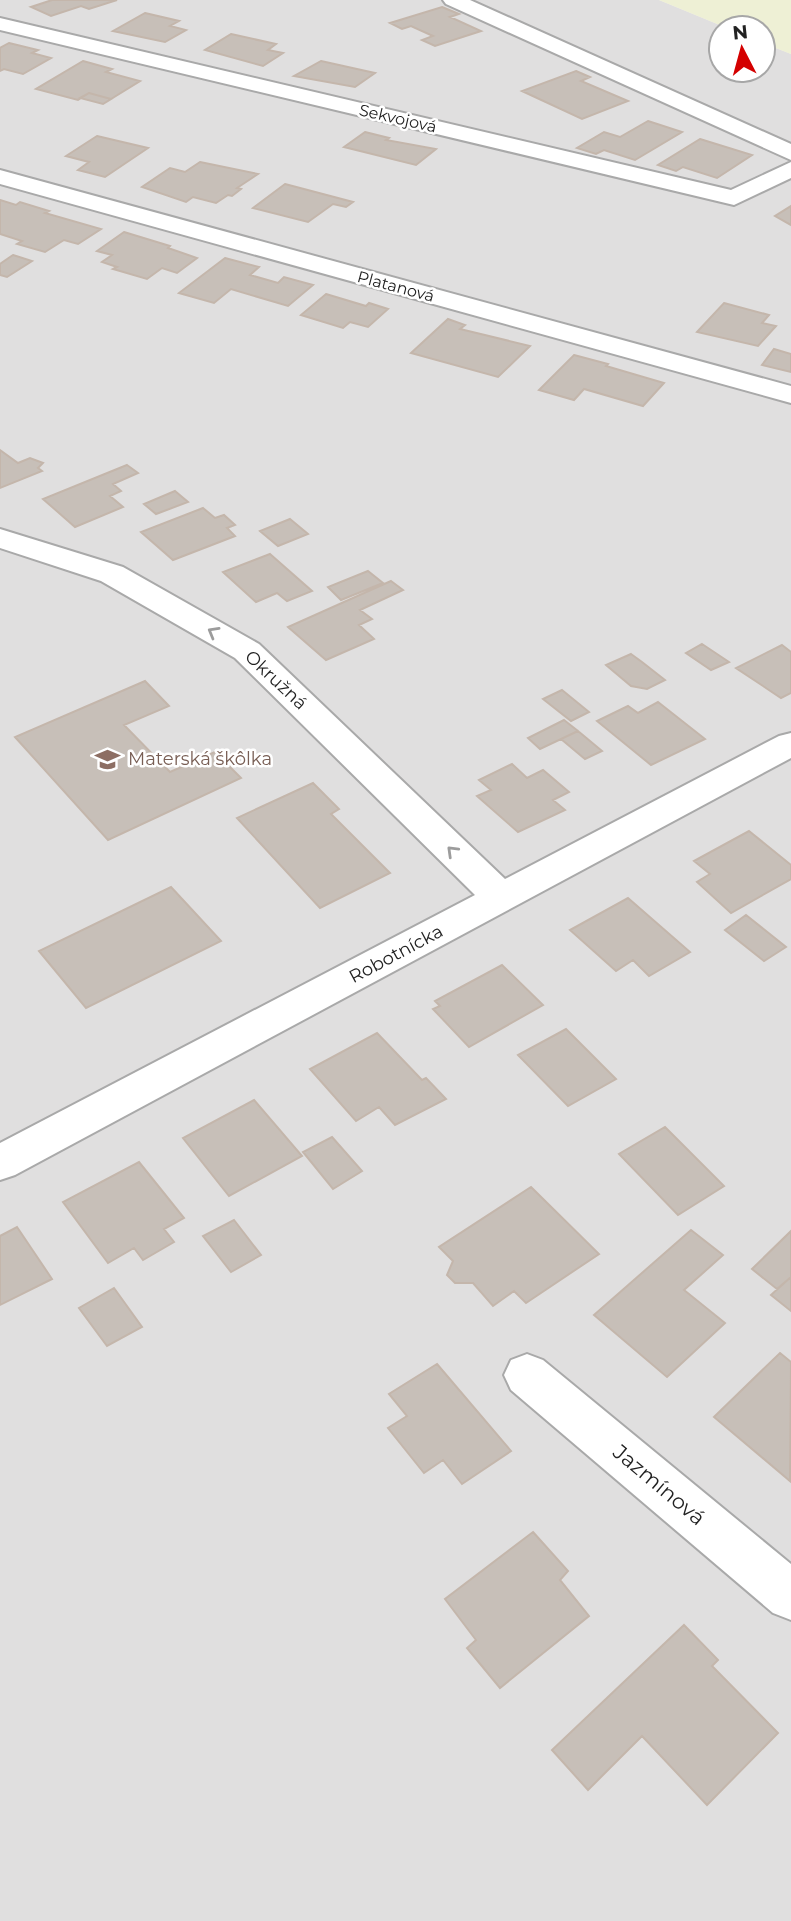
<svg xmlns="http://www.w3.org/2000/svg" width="791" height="1921" viewBox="0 0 791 1921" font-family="Montserrat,sans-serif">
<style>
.residential{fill:#e0dfdf}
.farmland{fill:#eef0d5}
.building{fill:#c7bfb8;stroke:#c4b6ab;stroke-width:2}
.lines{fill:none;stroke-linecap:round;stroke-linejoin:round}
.minor-casing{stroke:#a9a9a9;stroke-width:4}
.minor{fill:#fff;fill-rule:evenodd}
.oneway{stroke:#9c9c9c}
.labels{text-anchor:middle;stroke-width:5;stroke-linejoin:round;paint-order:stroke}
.far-street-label{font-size:16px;fill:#222;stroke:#fff}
.street-label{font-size:18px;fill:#222;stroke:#fff}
.education-label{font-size:18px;fill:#785e54;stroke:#fff;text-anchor:start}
.near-street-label{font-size:21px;fill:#222;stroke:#fff}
</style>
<rect width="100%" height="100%" fill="#f2efe9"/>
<path class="residential" d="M0 0H659L727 28H721V70H763V43L791 54V1921H0Z"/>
<path class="farmland" d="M659 0H791V54L763 43V28H727Z"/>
<path class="building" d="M52 0H117L89 9 81 6 51 16 31 7Z
M442 7 459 14 450 17 481 31 435 46 422 40 433 36 411 26 402 29 390 23Z
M145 13 179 21 170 26 186 30 165 42 113 31Z
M231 34 276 44 268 50 283 53 263 66 205 50Z
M9 43 38 50 32 53 51 58 23 74 4 69 0 71V48Z
M83 61 112 69 106 72 140 81 111 99 89 93 78 100 36 89Z
M321 61 375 73 355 87 294 76Z
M576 71 590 77 581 81 628 101 582 119 522 91Z
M89 93 111 99 103 104 80 98Z
M648 121 682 132 635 160 604 150 596 154 577 148 604 132 620 137Z
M365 132 389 138 386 140 436 149 416 165 344 147Z
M97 136 148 148 105 177 78 170 89 162 66 156Z
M700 139 752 155 717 178 683 167 676 171 658 165Z
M200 162 258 174 237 188 241 189 232 196 228 195 216 203 193 197 186 202 142 187 170 168 185 172Z
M285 184 353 202 346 207 333 204 308 222 253 208Z
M0 200 16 205 20 202 49 211 45 213 101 229 78 244 64 240 45 252 17 244 22 241 0 234Z
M791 206V225L775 216Z
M124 232 170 246 168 248 197 258 177 273 162 268 147 279 113 269 117 267 102 262 112 255 97 251Z
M13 255 32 261 7 277 0 275V264Z
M225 258 259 267 250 275 278 283 284 277 313 285 288 306 231 289 214 303 179 293Z
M326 294 366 306 369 303 388 309 368 327 350 322 343 328 301 315Z
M724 303 769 315 762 323 776 326 758 346 697 332Z
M448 319 465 325 460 329 530 346 498 377 411 353Z
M774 349 791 354V372L762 365Z
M574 355 608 364 606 366 664 383 643 406 584 389 574 400 539 390Z
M0 450 18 463 30 458 43 463 38 468 42 471 0 488Z
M127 465 138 473 113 484 121 491 110 496 123 507 75 527 43 499Z
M175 491 188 502 156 514 144 504Z
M203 508 215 518 224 515 235 525 227 528 235 536 173 560 141 532Z
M290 519 308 534 278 546 260 531Z
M270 554 312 591 287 601 277 593 256 602 223 572Z
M368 571 383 583 341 600 328 587Z
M391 581 403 590 360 610 372 619 359 625 374 639 326 660 288 627Z
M702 644 729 662 711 670 686 653Z
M782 645 791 652V693L781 698 736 668Z
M631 654 642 662 665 680 647 689 631 686 606 665Z
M145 681 169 706 124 725 170 772 215 752 241 778 108 840 15 737Z
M562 690 589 712 571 721 543 699Z
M658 702 705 739 651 765 597 721 628 706 638 713Z
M564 720 578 731 540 749 528 738Z
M578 731 602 751 585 759 561 739Z
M512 764 527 778 543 770 569 792 553 800 565 810 518 832 477 796 491 790 479 780Z
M313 783 339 809 331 814 390 873 320 908 237 818Z
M749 831 791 865V879L731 913 697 882 710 874 694 861Z
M171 887 221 941 86 1008 39 951Z
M628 898 690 952 649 976 633 960 616 971 570 930Z
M746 915 786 947 764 961 725 930Z
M502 965 543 1005 469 1047 433 1009 440 1006 435 1001Z
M566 1029 616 1079 568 1106 518 1055Z
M377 1033 422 1080 426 1078 446 1099 395 1125 379 1107 356 1121 310 1069Z
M254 1100 302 1156 229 1196 183 1138Z
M665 1127 724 1186 678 1215 619 1154Z
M332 1137 362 1171 333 1189 303 1152Z
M139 1162 184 1218 164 1229 174 1242 143 1260 134 1248 108 1263 63 1202Z
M531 1187 599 1254 526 1303 514 1291 493 1306 473 1283H455L447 1275 453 1261 439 1247Z
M234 1220 261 1255 231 1272 203 1236Z
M17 1227 52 1279 0 1305V1236Z
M691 1230 723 1255 684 1290 725 1323 667 1377 594 1315Z
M791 1231V1277L777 1289 752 1269Z
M791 1277V1311L771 1295Z
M114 1288 142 1327 107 1346 79 1308Z
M780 1353 791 1362 790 1481 714 1417Z
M437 1364 511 1451 462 1484 443 1460 424 1473 388 1428 407 1416 389 1394Z
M533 1532 568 1571 560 1580 589 1616 500 1688 467 1648 476 1640 445 1599Z
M684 1625 718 1660 712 1666 778 1733 707 1805 642 1736 588 1790 552 1750Z"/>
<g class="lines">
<defs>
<path id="minor" d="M443 0H470L791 144V160L446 4Z
M0 18 731 190 791 162V178L734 205 0 30Z
M0 170 791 386V403L0 184Z
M0 529 123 567 259 644 505 879 779 736 791 733V758L15 1175 0 1180V1143L475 895 235 658 101 581 0 548Z
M527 1354 543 1360 791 1564V1620L773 1613 511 1390 504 1375 511 1360Z"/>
</defs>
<use href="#minor" class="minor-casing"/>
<use href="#minor" class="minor"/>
</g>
<defs><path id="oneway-chevron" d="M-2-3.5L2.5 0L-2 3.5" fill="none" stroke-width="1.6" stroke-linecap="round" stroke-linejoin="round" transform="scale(1.75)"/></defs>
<g class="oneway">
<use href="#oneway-chevron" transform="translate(213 632) rotate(-150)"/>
<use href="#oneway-chevron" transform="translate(452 851) rotate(-136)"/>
</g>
<defs>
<symbol id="school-bare" viewBox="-9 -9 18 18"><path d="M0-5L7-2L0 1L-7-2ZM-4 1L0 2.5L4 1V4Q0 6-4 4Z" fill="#8d6e63" stroke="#fff" stroke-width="2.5" paint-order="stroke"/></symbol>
</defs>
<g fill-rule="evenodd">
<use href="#school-bare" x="90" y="742" width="35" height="35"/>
</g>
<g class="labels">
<g class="far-street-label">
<text transform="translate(398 118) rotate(13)" y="6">Sekvojová</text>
<text transform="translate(396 286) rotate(15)" y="6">Platanová</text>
</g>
<g class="street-label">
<text transform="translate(276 680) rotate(43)" y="6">Okružná</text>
<text transform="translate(396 954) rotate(-28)" y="6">Robotnícka</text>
</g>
<g class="education-label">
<text x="128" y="765">Materská škôlka</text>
</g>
<g class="near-street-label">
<text transform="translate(659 1485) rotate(40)" y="7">Jazmínová</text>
</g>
</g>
<g transform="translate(742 49) rotate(354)"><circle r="33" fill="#ffffff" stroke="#a7a7a7" stroke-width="2"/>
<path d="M0-5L12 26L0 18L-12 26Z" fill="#d40000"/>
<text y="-10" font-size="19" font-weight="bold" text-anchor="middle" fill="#222222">N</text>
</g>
</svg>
